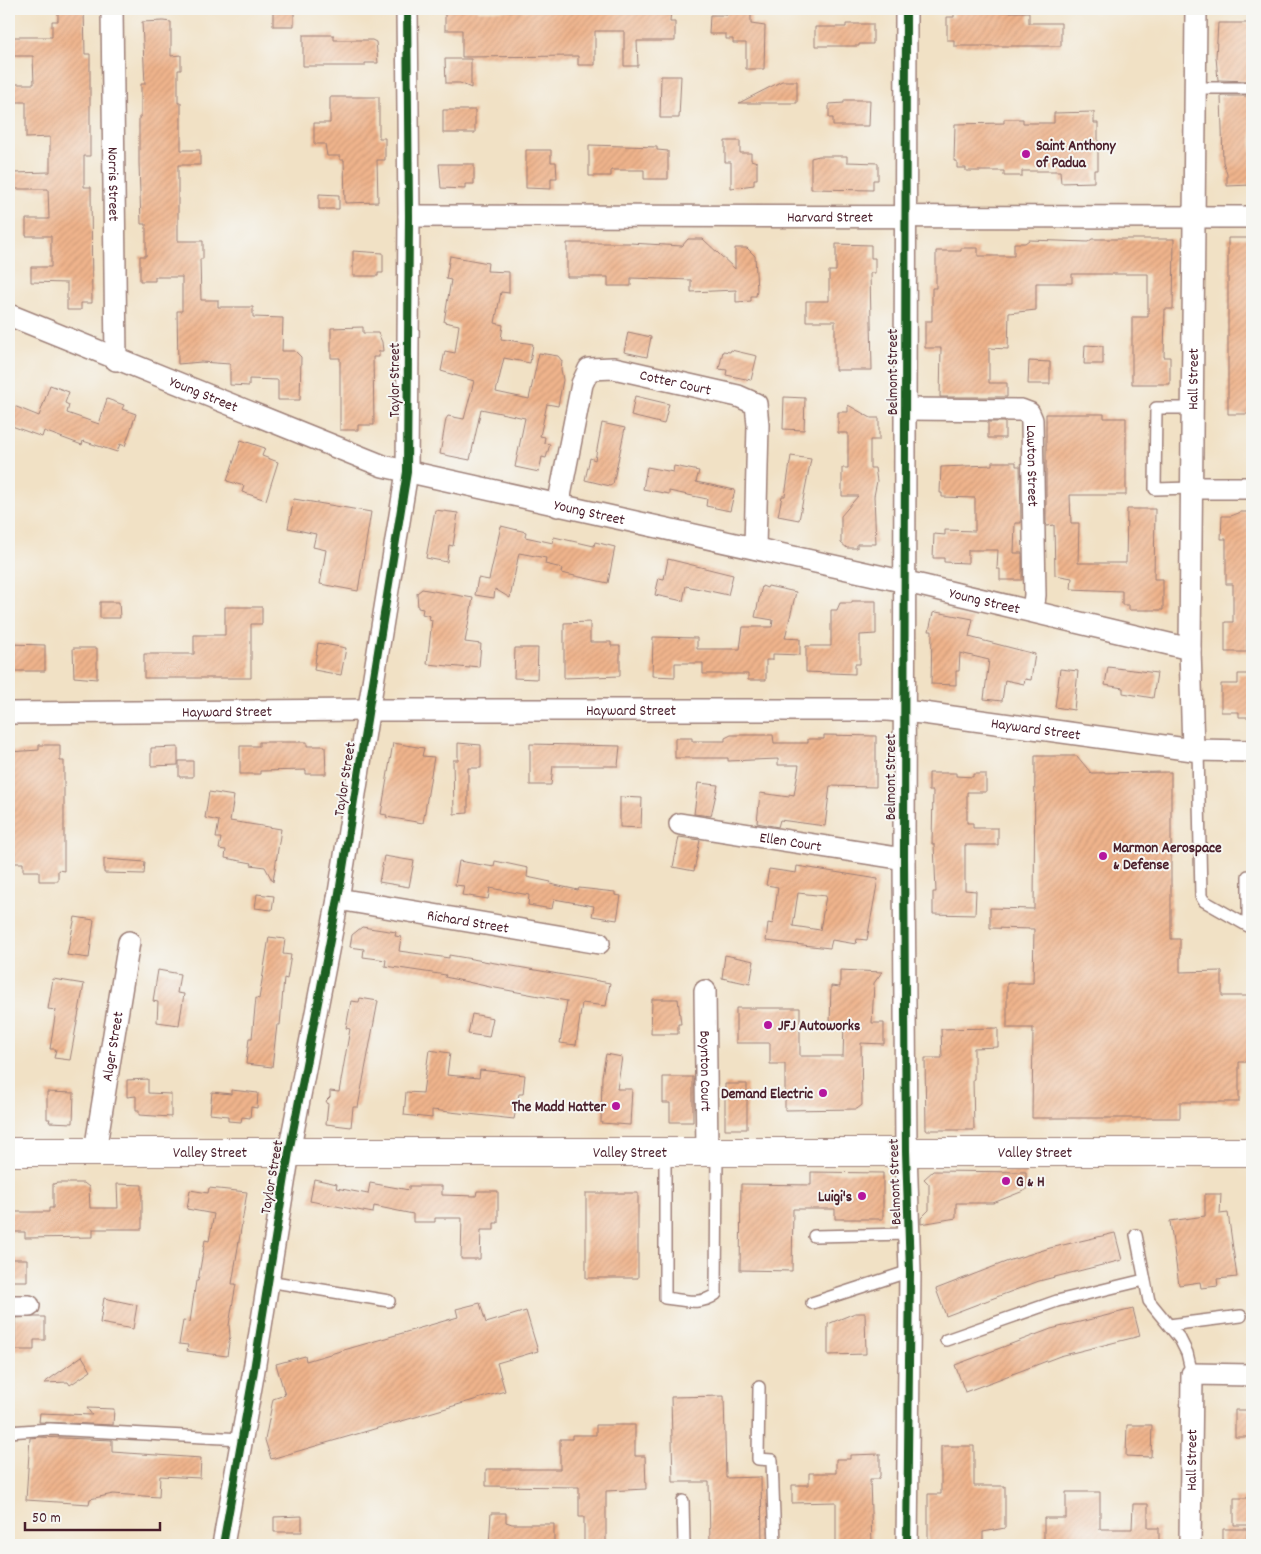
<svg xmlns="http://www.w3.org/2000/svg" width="1261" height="1554" viewBox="0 0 1261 1554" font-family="Dekko,sans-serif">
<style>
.building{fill:url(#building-hatch);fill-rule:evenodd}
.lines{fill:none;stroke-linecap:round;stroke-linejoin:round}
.lane-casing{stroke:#9e8078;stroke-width:14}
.street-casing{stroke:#9e8078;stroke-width:24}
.secondary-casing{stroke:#9e8078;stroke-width:30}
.lane{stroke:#fff;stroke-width:11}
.street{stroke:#fff;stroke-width:21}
.secondary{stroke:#fff;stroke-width:28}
.cycleway-casing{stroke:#f6f6f2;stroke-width:11}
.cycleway{stroke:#1b5e20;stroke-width:8}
.poi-dot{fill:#b5179e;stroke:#f6f6f2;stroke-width:2}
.labels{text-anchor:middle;stroke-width:4;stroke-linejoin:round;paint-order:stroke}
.poi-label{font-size:15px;font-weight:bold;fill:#4a1f2b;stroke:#f6f6f2;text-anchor:start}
.street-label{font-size:15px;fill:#4a1f2b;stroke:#f6f6f2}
</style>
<defs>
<pattern id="building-hatch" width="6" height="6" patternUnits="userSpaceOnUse" patternTransform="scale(1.25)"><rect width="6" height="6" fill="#efb48c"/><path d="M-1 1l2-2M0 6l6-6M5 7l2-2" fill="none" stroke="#ce9a79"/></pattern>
</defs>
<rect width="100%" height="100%" fill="#f6f6f2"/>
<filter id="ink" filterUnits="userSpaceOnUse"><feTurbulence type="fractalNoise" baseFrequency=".02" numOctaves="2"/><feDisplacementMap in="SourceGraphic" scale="10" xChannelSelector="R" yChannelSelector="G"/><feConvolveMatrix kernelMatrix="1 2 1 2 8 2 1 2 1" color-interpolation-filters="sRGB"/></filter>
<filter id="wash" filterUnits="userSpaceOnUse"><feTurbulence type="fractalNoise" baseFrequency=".0096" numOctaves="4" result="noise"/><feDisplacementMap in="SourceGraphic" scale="20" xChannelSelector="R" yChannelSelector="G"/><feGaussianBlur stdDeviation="1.12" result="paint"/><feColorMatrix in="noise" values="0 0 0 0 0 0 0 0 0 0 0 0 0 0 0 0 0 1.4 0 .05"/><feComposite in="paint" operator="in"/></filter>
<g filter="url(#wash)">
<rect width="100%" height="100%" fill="#f1e1c5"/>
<g id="blocks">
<path class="building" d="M66 9H84L85 54H90V156H84V187H91L92 303H81V310H67V283L31 282V267H51V236H26V219H49L48 189H13V173L50 172V137L26 138V102H11V84H34L33 56H9V37H52V21H58V10Z
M273 9H294V26H273Z
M445 9H477V11L671 9 670 22H675V41H637L638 66H624V31H595V65H578V56L462 57V30H445Z
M727 9H751V24L765 26 764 69H746V43H733V39H726V34H709L710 15H727Z
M954 12H1029V23H1061V46H954V40H947V17H954Z
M163 21 171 22V56L181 55V70H178V103H181V150H200V165H178V241H203V259H200L201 300H218V307H253V317L283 318 282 351H295L301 357 300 400H278V380L249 379V386L230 385V364L201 362 178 364 177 311H182V277H155V281H140V256H146V224H141L139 163V117H141V84H145L142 22Z
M1218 23H1252V81L1218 80 1216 57Z
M846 24H873V44H859V46H815V27H846Z
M303 35H334V40H372L376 42 378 63H365V66H303Z
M445 59H471V88L460 83H446Z
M661 76H681L679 118H660Z
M782 81H797V103H739Z
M1252 96 1251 185 1227 186V174L1223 162 1221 96Z
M330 97H379V138H385V160H377L378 202 345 203 344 160H340V156H327L325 144H314V123H330Z
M844 100H870L869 126H833V118H829V104L844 103Z
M443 110H475V133H443Z
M1094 112V123H1098V170H1094V182L1061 183 1060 171H1022V176H1004V171H966V168H957V161H954L955 124 1004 123V119H1023V123H1054V113Z
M725 141H740V153H751V160L757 162V179H754V185L731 188V162H725Z
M589 145 657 147V150L668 151V179H644V170H611V176H589Z
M526 150H551V162H556L557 178H551V189L526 188Z
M819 156H847V162L878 163V180H873V190L811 189V158Z
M439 164H474V184H465V189L441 188Z
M319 194 339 195V209H319Z
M1228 238H1252V414H1228Z
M688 239H703L735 269V248H747L755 256 757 290 756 296H751V301L736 302V290L691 292V280L631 278V286H608V277H567V243H630L682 246Z
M1092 239H1174L1173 309H1165L1164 357H1170V384H1132V317H1148V274H1072V283H1036V310L1009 313 1008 349 989 348V383H1007V397H940L941 348H925V321H932V288H936V251H961V248H978V256H1014V243H1025L1029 240 1088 242Z
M836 244 871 245V258H875V273H870L872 370H835V321H806V301H829V271H836Z
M353 251 383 253V273H378V276H353Z
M450 256 488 263 487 271 509 272V293L501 292 495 323 503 325 501 339 533 344 530 363 504 358 496 392 529 399 539 353 558 356 562 361 561 369 563 380 558 406 547 404 540 436 545 437 544 443 550 444 546 458 542 457 539 472 515 467 525 418 481 409 470 460 440 454 446 419 448 416 464 419 474 381 441 371 445 351 455 353 459 325 444 322 451 280 446 279Z
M363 327V333H378L382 342 383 351H379V357H373L374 425H358V430H340V358H331V328Z
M628 332 651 337 647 357 624 352Z
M1085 345 1103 346V364H1084Z
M731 350 757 356 751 380 726 375 727 370 719 369 723 351 730 352Z
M1029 361 1050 362V384H1028Z
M50 385 69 392 65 403 69 405 67 413 99 424 107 399 124 405 122 409 136 414 125 446 120 444 117 452 83 441 82 445 44 431 42 437 9 425V404L39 416Z
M635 396 669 404 664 424 631 416Z
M784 397 805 398 804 430 783 429Z
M848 405 871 418H879V440H870V468H875L877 481 874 496 876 544H857V548H847L841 543V516L858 496H842V468H848V433H838V412H848Z
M1046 414H1104V418H1126V495H1070L1071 523H1079L1078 563H1126L1127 509H1155L1154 579H1163V610H1129V605H1122V591L1071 589 1072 578 1055 575 1054 525 1047 526 1046 523Z
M988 422H1005V438H988Z
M602 423 625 428 613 484 610 486 585 480 590 458 595 460Z
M241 440 265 448 262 456 278 462 266 500 242 492 244 486 227 481Z
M791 456 811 459 799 520 778 516 782 496H785Z
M992 462H1016V466H1020L1021 523H1015L1014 553H1022V580H1000V569H997L998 550H968V563L944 562V558H933L934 534 945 535V530L975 531V498L942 497V493H940L941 467 992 465Z
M674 466 699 471 696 482 735 490 730 511 706 506 707 499 669 491V494L643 489 647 467 673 472Z
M294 499 371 512 358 591 320 584 326 550 313 547 316 534 288 528Z
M435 510 458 513 453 546 449 545 447 562 426 558Z
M1241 512H1252L1251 627H1247V652H1225V622H1233V584H1226V539H1221L1222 516H1231Z
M501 526 526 532 525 537 553 543 554 537 594 546 595 542 615 547 608 583 561 573 562 568 545 564 546 558 519 553 510 598 495 589 494 598 475 595 478 578 489 580Z
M668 559 733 575 728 595 686 586 683 601 655 595 659 578 664 579Z
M762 586 767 588 768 586 796 592 785 638 800 639V655L773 654V660H766V680H748V674H703V663H675V677L652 676 653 637 697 638V649H740L743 627H772L773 620 755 617Z
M422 589 473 598 465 642 481 644 479 667 470 666V668L427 664 432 620 429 619 430 616 422 614 423 609 418 608 417 593Z
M852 601H876V634L860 635V664H855V674L806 672V646H831V610H837L840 603H852Z
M100 602H119L120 618H100Z
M225 607H262V624H251V678H144V654H194V635H225Z
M936 612 973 619 969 637 1035 654 1031 680 1025 679 1024 684 1005 680 1002 701 984 699 989 660 960 653 959 671H956V685L931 684 932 631H929L933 613Z
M590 622V642H611V646H620V676L564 678V623Z
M318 643 346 648 341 675 314 670Z
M9 644 45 645V671H12L13 660 9 659Z
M73 648H97V679L74 677Z
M515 648H538L537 679 514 678Z
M1108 667 1157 673 1153 698 1123 693V688L1105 685Z
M1060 669 1078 671 1074 710 1055 707Z
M1238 674H1252V717H1239V712H1221V684H1238Z
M731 735H773L774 743H808V739H824V735L876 736V787L830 786 825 826 780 820 778 827 757 823 760 793 789 797V794L794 795 799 765H778V759L728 761V758H675V738H692V741H725V738Z
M259 742H307V746H325L326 774H306V770L260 771V774H240V746H259Z
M393 743 424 748 422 756 434 757 423 823 386 817 387 815 381 814Z
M458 743 481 745V768H468V813L454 814 453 760H458Z
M530 744 620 746 618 766H553L551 785H530Z
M39 745H60V761H64V871L58 870V881H39V871H23V863H13V815H9V752L39 750Z
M178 747V765L151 766V748Z
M1035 756H1077L1091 773 1171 772V939H1180V972L1222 971V996H1252V1062H1239V1102H1180V1118H1032L1033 1028H1007V983H1033L1034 929 990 928V908L1034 909Z
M179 761H193V777H179Z
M929 773H956V776L973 777V774H986V792H967V823H973V828H998V845H965V890L976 891 975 915 933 914V892H936L934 844H932L933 791H929Z
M698 783 718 785 711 816 694 814Z
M209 792 234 796 230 821 281 829 273 882 265 867 251 865 252 863 225 858 226 850 219 849 221 838H216L219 821 205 818Z
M620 797 642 798 641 828 620 827Z
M679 837 700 840 694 871 673 867Z
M384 856 414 861 409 887 379 882Z
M104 859 145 862 144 874 104 873Z
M459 861 494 867 495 861 528 868 527 877 551 882 550 884 578 890 579 888 615 892V895L621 896 617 920 592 916 594 906 554 899 552 909 528 905 529 895 490 888 488 899 462 895 464 886 455 885Z
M797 866 878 879 867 940 857 939 856 944 832 940 830 948 766 941 768 923 773 924 778 887 766 885 769 869 796 873ZM798 893 826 896 820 930 793 926Z
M257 894 274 896 272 910 255 908Z
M75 917 94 920 89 958 67 955Z
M362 927 396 932 395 936 401 937 399 951 449 958V955L610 983 606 1006 582 1003 576 1045 560 1043 567 1001 490 987 445 977 446 975 385 966 386 960 363 957 364 949 350 947 352 935Z
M269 937 285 939 283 954 291 955 287 979 284 978 280 1025H277L272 1067 246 1064 249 1038H252L256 998 259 999Z
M725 955 754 961 750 984 722 978Z
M158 970 180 974 177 993 184 994 179 1025 157 1022 158 1002 153 1001Z
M840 970 882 972 874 983 872 1023H884V1044L861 1043 862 1105 857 1109 785 1110V1064H770V1043H736V1008H800V1056H843L844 1023H830L831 986 840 987Z
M53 979 84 984 70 1060 54 1058 56 1049H50L56 1010 48 1009Z
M360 998 378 1001 358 1107H353L351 1127 326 1124 328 1104 326 1101 330 1097V1091L339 1092 350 1029 346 1028 351 1001 359 1002Z
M652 999H678L681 1024H678V1034H651Z
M472 1014 493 1018 489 1037 468 1034Z
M998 1028V1047L974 1048V1079H973L974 1130H926L925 1058H942L941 1029Z
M429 1050 450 1053 447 1075 479 1078 480 1070 525 1075 523 1094H519L514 1119 432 1110V1118L404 1115 406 1092 423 1093Z
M606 1054 622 1057 617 1089H632L630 1125 601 1123 602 1076Z
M663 1077H693V1122H670V1103H663Z
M148 1079V1093L171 1094V1117L139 1115V1110H136V1096L127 1097V1080Z
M725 1084H747V1129H725Z
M231 1090 258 1093 257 1108 251 1107 250 1118 242 1117 241 1122 228 1121V1116L210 1114 212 1092 231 1094Z
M47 1092 74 1093 73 1123 49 1122 50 1119H47Z
M933 1171 1026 1172V1190L993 1203H956V1218L921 1224V1218L929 1210V1184L924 1179Z
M811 1172 883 1173V1219H835V1209H793L792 1271 740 1270 741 1184 811 1185Z
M314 1179 337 1184 336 1188 368 1194 370 1183 409 1190V1186H442V1195L476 1196 477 1191H498V1223H494V1230H481L480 1259H461L462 1218H435V1222H413V1214L374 1206 373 1213 310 1201Z
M58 1183H84L89 1187 90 1208H118L117 1184 142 1185V1229H93V1237L25 1238V1232H9V1212H49V1208H53V1184Z
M209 1188 247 1192 232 1284H236L229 1325 230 1336 227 1356 187 1351 188 1345 179 1344 183 1321 190 1322 196 1281H198L205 1240 209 1241 214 1214 187 1209 190 1190 208 1193Z
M586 1193H638V1278H586Z
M1205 1194H1221L1220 1214 1228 1213 1237 1277 1217 1279 1218 1286 1201 1288 1200 1282 1179 1285 1170 1221 1205 1216Z
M1115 1233 1122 1260 1039 1281 946 1316 936 1289 1011 1260 1050 1248Z
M9 1259H27V1281H9Z
M104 1298 137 1305 133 1329 100 1323Z
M480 1303 486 1323 526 1311 538 1351 497 1363 505 1391 271 1459 265 1440 273 1399 285 1395 276 1364 305 1356 306 1361 458 1317 456 1309Z
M1133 1309 1140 1336 1060 1356 965 1392 955 1365 1051 1329Z
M855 1313H865L866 1354 828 1355V1324Z
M34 1317H45V1340H34V1350H15V1318Z
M82 1356 91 1371 70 1385 68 1382 44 1383Z
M724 1396 726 1478 761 1477 762 1545H710L709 1482H673L671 1397Z
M87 1408 114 1409 113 1425 39 1422 40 1413 92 1415Z
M1235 1410H1252V1437H1235Z
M596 1425H635V1456H645L646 1489 606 1491V1545H584V1517H579V1487L486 1486V1469H560V1439H572V1435H596Z
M1127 1425H1152L1151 1457 1126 1456Z
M39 1437 112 1440V1452L201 1458 200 1478 160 1476 159 1497 113 1494 90 1499 89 1504 26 1500 30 1438Z
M941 1446H974V1486H1005V1528L983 1532V1545H928V1494H941Z
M880 1454V1476L878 1479H870L872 1545H836V1502L792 1503V1485H809V1473H836V1459H850V1455Z
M1066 1492H1100V1529H1132L1133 1504H1148V1528H1159V1545H1044V1518H1066Z
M1234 1498H1252V1525H1234Z
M491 1513H506V1522L512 1524H554V1545H489Z
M302 1516V1532H274V1517Z
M1223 1529H1247V1545H1223Z"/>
</g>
</g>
<g filter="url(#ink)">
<use href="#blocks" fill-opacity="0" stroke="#9e8078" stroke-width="1"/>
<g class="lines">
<defs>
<path id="lane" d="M1195 88H1252
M1192 488 1155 489 1156 408H1193
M1198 750 1201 896 1204 901 1248 926V876
M665 1152V1298C683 1300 701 1306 716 1294L717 1151
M1136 1235 1149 1301 1180 1339 1187 1353 1192 1374
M814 1236 909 1234
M268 1281 389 1301
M812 1303 910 1271
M1169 1325 1241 1316
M946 1340 1057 1301 1144 1280
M759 1387 758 1459 772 1460 775 1545
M9 1432 50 1429 242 1439
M683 1501 684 1545"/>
<g id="street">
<path id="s1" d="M112 9 116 360"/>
<path d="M906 9 904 859 906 1151 910 1271 907 1545"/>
<path id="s2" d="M409 216 1252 217"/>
<path id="s3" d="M9 315 383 466 924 586 1190 649"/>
<path id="s4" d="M905 409 1021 410 1029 413 1032 420 1035 595 1033 611"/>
<path d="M1192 488H1252"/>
<path id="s5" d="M558 506 582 384 589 369 614 368 738 396 756 404 758 425 755 548"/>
<path id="s6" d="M9 713 369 710H887L923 713 1193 750 1252 751"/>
<path id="s7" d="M1193 750 1190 649 1196 9"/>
<path id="s8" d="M680 824 904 859"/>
<path id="s9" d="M338 899 599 943"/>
<path id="s10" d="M705 991 707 1151"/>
<path id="s11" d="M95 1151 129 942"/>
<path d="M9 1306H29"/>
<path d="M223 1545 253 1376 289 1152 338 899 407 472 409 216 407 9"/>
<path id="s12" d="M1190 1545 1192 1374 1252 1375"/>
</g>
<g id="secondary">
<path id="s13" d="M9 1152H1252"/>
</g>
</defs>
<use href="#lane" class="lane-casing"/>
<use href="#street" class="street-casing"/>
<use href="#secondary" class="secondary-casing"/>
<use href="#lane" class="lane"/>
<use href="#street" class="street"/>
<use href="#secondary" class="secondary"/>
<defs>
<path id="cycleway" d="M906 9 904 859 906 1151 910 1271 907 1545
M223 1545 253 1376 289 1152 338 899 407 472 409 216 407 9"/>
</defs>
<use href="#cycleway" class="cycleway-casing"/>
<use href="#cycleway" class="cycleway"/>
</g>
</g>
<g class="poi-dot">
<circle cx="1026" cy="154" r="5"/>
<circle cx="1103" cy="856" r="5"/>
<circle cx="768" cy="1025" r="5"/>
<circle cx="823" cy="1093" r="5"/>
<circle cx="616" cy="1106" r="5"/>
<circle cx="1006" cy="1181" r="5"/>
<circle cx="862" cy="1196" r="5"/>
</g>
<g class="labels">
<g class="poi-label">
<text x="1036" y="150">Saint Anthony<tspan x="1036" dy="17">of Padua</tspan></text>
<text x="1113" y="852">Marmon Aerospace<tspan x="1113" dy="17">&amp; Defense</tspan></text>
<text x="778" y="1030">JFJ Autoworks</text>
<text x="813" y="1098" text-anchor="end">Demand Electric</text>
<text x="606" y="1111" text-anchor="end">The Madd Hatter</text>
<text x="1016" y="1186">G &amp; H</text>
<text x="852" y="1201" text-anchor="end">Luigi's</text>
</g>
<g class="street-label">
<text dy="5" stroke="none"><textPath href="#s1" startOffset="175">Norris Street</textPath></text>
<text dy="5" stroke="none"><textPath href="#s2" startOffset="421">Harvard Street</textPath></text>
<text transform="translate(892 372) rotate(-90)" y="5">Belmont Street</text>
<text dy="5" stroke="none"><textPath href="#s7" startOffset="371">Hall Street</textPath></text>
<text transform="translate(394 380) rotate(-90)" y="5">Taylor Street</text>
<text dy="5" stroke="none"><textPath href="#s5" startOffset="229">Cotter Court</textPath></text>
<text dy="5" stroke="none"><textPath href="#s3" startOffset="210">Young Street</textPath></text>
<text dy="5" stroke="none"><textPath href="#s4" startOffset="178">Lawton Street</textPath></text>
<text dy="5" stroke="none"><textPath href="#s3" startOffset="615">Young Street</textPath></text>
<text dy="5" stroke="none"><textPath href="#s3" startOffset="1020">Young Street</textPath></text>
<text dy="5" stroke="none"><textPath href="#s6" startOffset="622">Hayward Street</textPath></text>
<text dy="5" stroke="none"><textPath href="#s6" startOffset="218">Hayward Street</textPath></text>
<text dy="5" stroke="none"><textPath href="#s6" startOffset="1028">Hayward Street</textPath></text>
<text transform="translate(890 777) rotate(-90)" y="5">Belmont Street</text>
<text transform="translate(344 779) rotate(-81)" y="5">Taylor Street</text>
<text dy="5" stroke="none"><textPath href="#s8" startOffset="112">Ellen Court</textPath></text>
<text dy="5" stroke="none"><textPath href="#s9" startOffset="132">Richard Street</textPath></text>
<text dy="5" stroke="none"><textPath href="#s11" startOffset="106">Alger Street</textPath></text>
<text dy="5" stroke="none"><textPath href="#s10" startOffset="80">Boynton Court</textPath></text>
<text dy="5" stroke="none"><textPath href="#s13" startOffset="621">Valley Street</textPath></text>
<text dy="5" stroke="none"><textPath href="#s13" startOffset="201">Valley Street</textPath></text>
<text dy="5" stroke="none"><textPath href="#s13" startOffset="1026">Valley Street</textPath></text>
<text transform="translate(271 1177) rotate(-80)" y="5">Taylor Street</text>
<text transform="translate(894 1182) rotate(-92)" y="5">Belmont Street</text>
<text dy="5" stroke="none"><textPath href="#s12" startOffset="85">Hall Street</textPath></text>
</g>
</g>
<rect width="1261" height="1554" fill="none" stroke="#f6f6f2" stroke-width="30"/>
<path d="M25 1522v8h135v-8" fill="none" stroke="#4a1f2b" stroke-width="2.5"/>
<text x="32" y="1522" font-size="15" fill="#4a1f2b" stroke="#f6f6f2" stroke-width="4" paint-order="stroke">50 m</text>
</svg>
